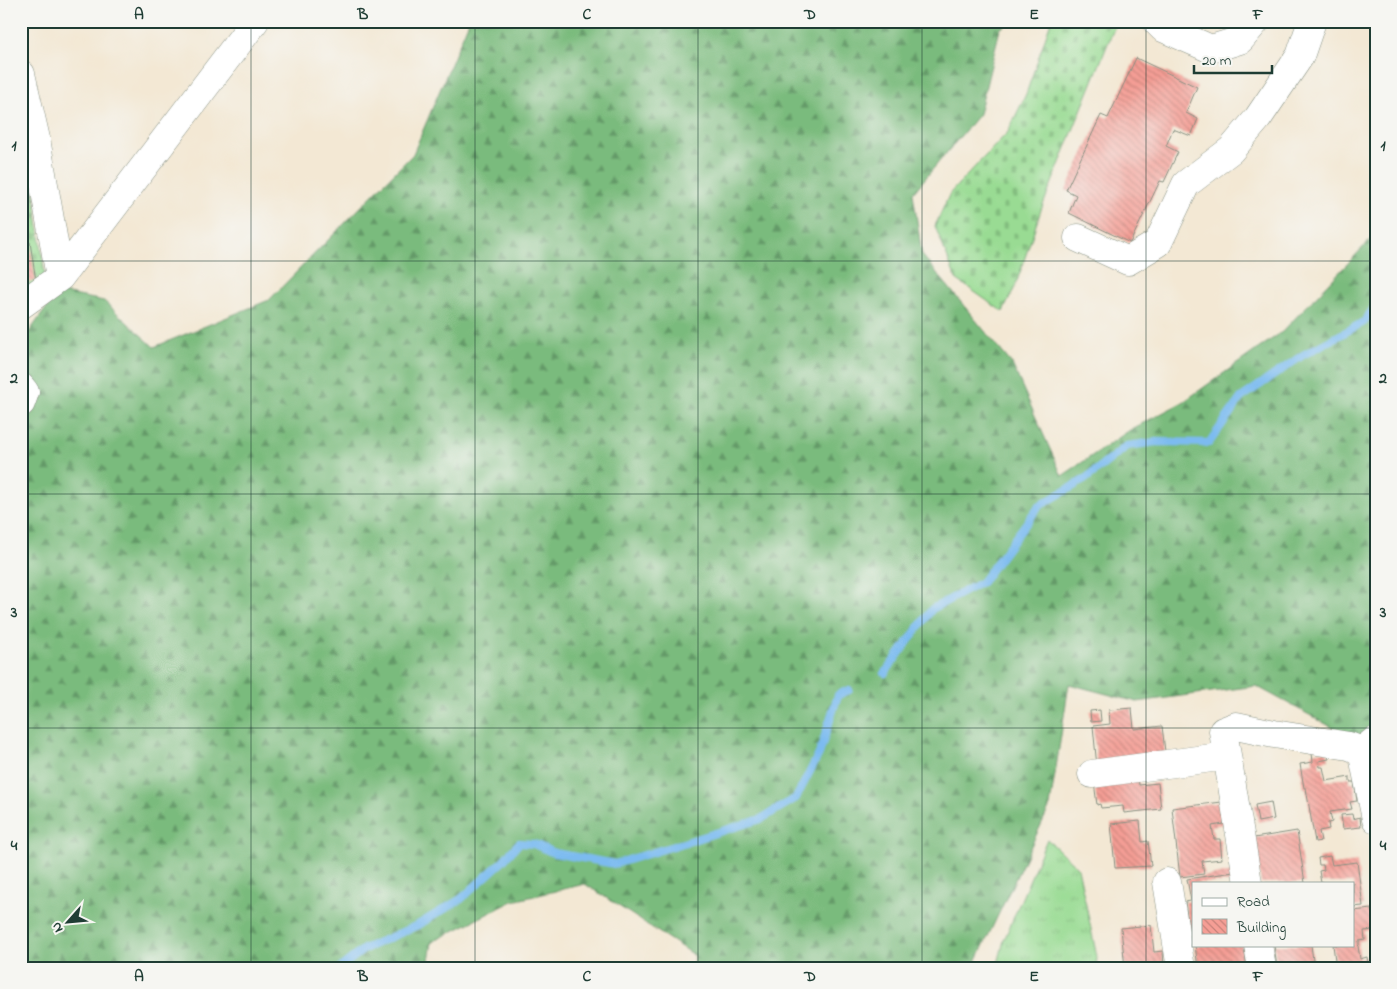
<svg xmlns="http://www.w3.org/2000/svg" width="1397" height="989" viewBox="0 0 1397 989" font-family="'Indie Flower',sans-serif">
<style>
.grass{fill:url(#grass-tufts);stroke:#5c8c64}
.forest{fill:url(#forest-firs);stroke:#4c7c58}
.cemetery{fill:url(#cemetery-stones);stroke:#5c8c64}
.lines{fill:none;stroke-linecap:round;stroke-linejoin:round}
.stream{stroke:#7cbbf0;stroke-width:8}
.building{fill:url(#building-back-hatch)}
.minor-casing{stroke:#899284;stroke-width:29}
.minor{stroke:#fff;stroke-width:28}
.grid{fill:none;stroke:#1f3d34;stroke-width:1;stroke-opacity:0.55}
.neatline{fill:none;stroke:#1f3d34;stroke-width:2}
.grid-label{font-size:16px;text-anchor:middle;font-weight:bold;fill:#1f3d34}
</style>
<defs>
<pattern id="grass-tufts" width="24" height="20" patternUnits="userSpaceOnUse" patternTransform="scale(1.25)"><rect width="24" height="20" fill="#99db93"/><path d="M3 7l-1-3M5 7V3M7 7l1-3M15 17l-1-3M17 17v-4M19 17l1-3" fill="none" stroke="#83bd7f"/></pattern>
<pattern id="forest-firs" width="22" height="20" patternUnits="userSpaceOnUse" patternTransform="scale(1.25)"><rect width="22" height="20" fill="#7abb7d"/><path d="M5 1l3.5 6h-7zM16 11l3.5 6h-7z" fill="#639967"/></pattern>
<pattern id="cemetery-stones" width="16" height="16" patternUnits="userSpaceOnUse" patternTransform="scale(1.25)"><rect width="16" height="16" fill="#99db93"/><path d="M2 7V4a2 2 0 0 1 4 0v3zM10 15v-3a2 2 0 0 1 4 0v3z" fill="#83bd7f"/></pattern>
<pattern id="building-back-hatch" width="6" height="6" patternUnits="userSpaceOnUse" patternTransform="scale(1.25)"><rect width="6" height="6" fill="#f59e95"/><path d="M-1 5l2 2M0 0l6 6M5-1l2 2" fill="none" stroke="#c6827a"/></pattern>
</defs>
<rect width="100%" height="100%" fill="#f6f6f2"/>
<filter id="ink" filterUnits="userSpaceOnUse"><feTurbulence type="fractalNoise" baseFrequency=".02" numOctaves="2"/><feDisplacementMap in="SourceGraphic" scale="10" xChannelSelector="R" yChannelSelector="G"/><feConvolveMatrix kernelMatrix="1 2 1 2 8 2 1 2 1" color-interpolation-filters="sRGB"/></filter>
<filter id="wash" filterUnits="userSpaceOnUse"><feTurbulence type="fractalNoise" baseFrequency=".0096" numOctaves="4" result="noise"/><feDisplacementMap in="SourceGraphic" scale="20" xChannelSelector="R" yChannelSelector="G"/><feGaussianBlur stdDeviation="1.12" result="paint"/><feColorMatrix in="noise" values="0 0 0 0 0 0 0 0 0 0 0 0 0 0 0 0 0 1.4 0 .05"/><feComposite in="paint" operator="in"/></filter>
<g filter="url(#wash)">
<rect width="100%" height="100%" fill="#f3e8d4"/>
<path class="grass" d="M1047 839 1078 868 1097 957 1096 968H997L1004 940Z"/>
<path class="forest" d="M469 21H1010L1000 29 979 114 913 193 922 255 1012 364 1062 476 1130 430 1183 402 1282 332 1376 234V739L1363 744 1256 686 1137 702 1069 684 1050 806 973 968H692L695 956 585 884 513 901 432 942 428 968H21V343L58 292 104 301 154 347 269 300 413 154Z"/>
<path class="cemetery" d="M1051 21H1117L1041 210 1015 287 1003 312 956 279 935 226 950 193 1008 132 1026 94Z
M21 113 28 138 46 286 21 323Z"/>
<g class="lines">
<path class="stream" d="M885 673 932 609 982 582 1039 506 1084 480 1127 446 1156 442 1209 443 1241 398 1303 355 1364 322 1376 305
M340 968 364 949 418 925 461 899 503 861 519 843 534 844 554 853 615 864 761 819 796 798 819 754 838 695 849 690"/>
</g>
<g id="blocks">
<path class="building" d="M1136 58 1197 87 1186 113 1198 119 1191 136 1173 129 1166 146 1178 152 1164 182 1160 181 1130 243 1069 213 1076 195 1066 190 1101 115 1108 118Z
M30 242 36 281 21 284V243Z
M1132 708 1134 729 1162 726 1166 760 1097 767 1093 726 1110 724 1109 710Z
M1100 710 1101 721 1091 722 1090 711Z
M1327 750 1329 759 1319 761 1320 767H1323L1326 781 1350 777V782H1354L1357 801 1350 802 1352 809 1330 812 1332 822 1328 823 1329 829 1319 831 1321 841 1315 842 1306 788H1304L1300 764 1313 762 1312 753Z
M1138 778 1139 785 1158 783 1161 809 1124 813 1123 806 1101 808 1100 804 1097 805 1094 782Z
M1222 802 1224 824 1212 826 1214 839H1220L1222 859 1202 861 1204 874 1180 877 1172 808Z
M1271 802 1274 819 1258 822 1255 805Z
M1352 814 1353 819 1360 817 1361 827 1343 829 1341 815Z
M1140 821 1142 842 1148 841 1151 866 1115 868 1111 824Z
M1297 831 1305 883H1261L1254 838Z
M1330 856 1332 865 1357 862 1363 906 1353 907V883H1321L1319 871 1324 870 1323 865H1319L1318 858Z
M1234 872 1235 883H1193V929H1189L1185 902 1191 901 1187 879Z
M1372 909 1374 930 1364 931 1365 940 1359 941V945L1358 946 1360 959 1367 957 1369 968H1336L1333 945H1353V911Z
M1151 925 1154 952 1163 951 1164 968H1125L1121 928Z
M1195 945H1244L1247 968H1198Z
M1274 945H1311L1314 968H1277Z"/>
</g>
</g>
<g filter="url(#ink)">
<use href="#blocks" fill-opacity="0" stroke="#899284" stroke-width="1"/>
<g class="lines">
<defs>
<path id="minor" d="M1156 21 1163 28 1211 49 1240 40 1256 21
M21 74 36 139 60 277
M1078 238 1128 261 1158 243 1186 184 1231 150 1258 118 1300 56 1312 21
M21 305 60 277 255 21
M21 387 25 392 21 403
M1376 741 1373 742 1362 751 1376 819
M1092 774 1227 756
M1167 882 1181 968
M1248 883 1223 731 1236 726 1274 734 1349 746 1362 751
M1258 945 1262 968"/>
</defs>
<use href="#minor" class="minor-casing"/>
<use href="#minor" class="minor"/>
</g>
</g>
<path class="grid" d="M251 21V968M475 21V968M698 21V968M922 21V968M1146 21V968M21 261H1376M21 494H1376M21 728H1376"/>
<rect width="1397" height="989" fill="none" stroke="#f6f6f2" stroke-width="55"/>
<rect x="1192" y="882" width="162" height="65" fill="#f6f6f2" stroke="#a0aca6"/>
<rect x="1202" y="898" width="25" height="8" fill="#ffffff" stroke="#a0aca6"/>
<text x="1237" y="906" font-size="15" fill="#1f3d34">Road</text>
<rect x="1202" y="919" width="25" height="15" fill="url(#building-back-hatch)" stroke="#a0aca6"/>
<text x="1237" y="932" font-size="15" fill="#1f3d34">Building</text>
<g transform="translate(68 922) rotate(243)" stroke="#f6f6f2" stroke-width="4" paint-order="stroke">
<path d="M0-4L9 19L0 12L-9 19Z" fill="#1f3d34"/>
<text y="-8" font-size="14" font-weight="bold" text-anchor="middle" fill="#1f3d34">N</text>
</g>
<path d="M1194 65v8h78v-8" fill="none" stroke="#1f3d34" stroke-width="2.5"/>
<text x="1202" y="65" font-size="15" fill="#1f3d34" stroke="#f6f6f2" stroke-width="4" paint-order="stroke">20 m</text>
<rect x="28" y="28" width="1342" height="934" class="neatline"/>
<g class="grid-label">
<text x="139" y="19">A</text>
<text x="363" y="19">B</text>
<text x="587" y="19">C</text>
<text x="810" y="19">D</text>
<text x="1034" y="19">E</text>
<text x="1258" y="19">F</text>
<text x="14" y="150">1</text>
<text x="1383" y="150">1</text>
<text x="14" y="383">2</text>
<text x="1383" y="383">2</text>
<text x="14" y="617">3</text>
<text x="1383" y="617">3</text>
<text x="14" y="850">4</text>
<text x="1383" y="850">4</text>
<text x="139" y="981">A</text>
<text x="363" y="981">B</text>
<text x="587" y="981">C</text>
<text x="810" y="981">D</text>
<text x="1034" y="981">E</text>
<text x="1258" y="981">F</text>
</g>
</svg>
